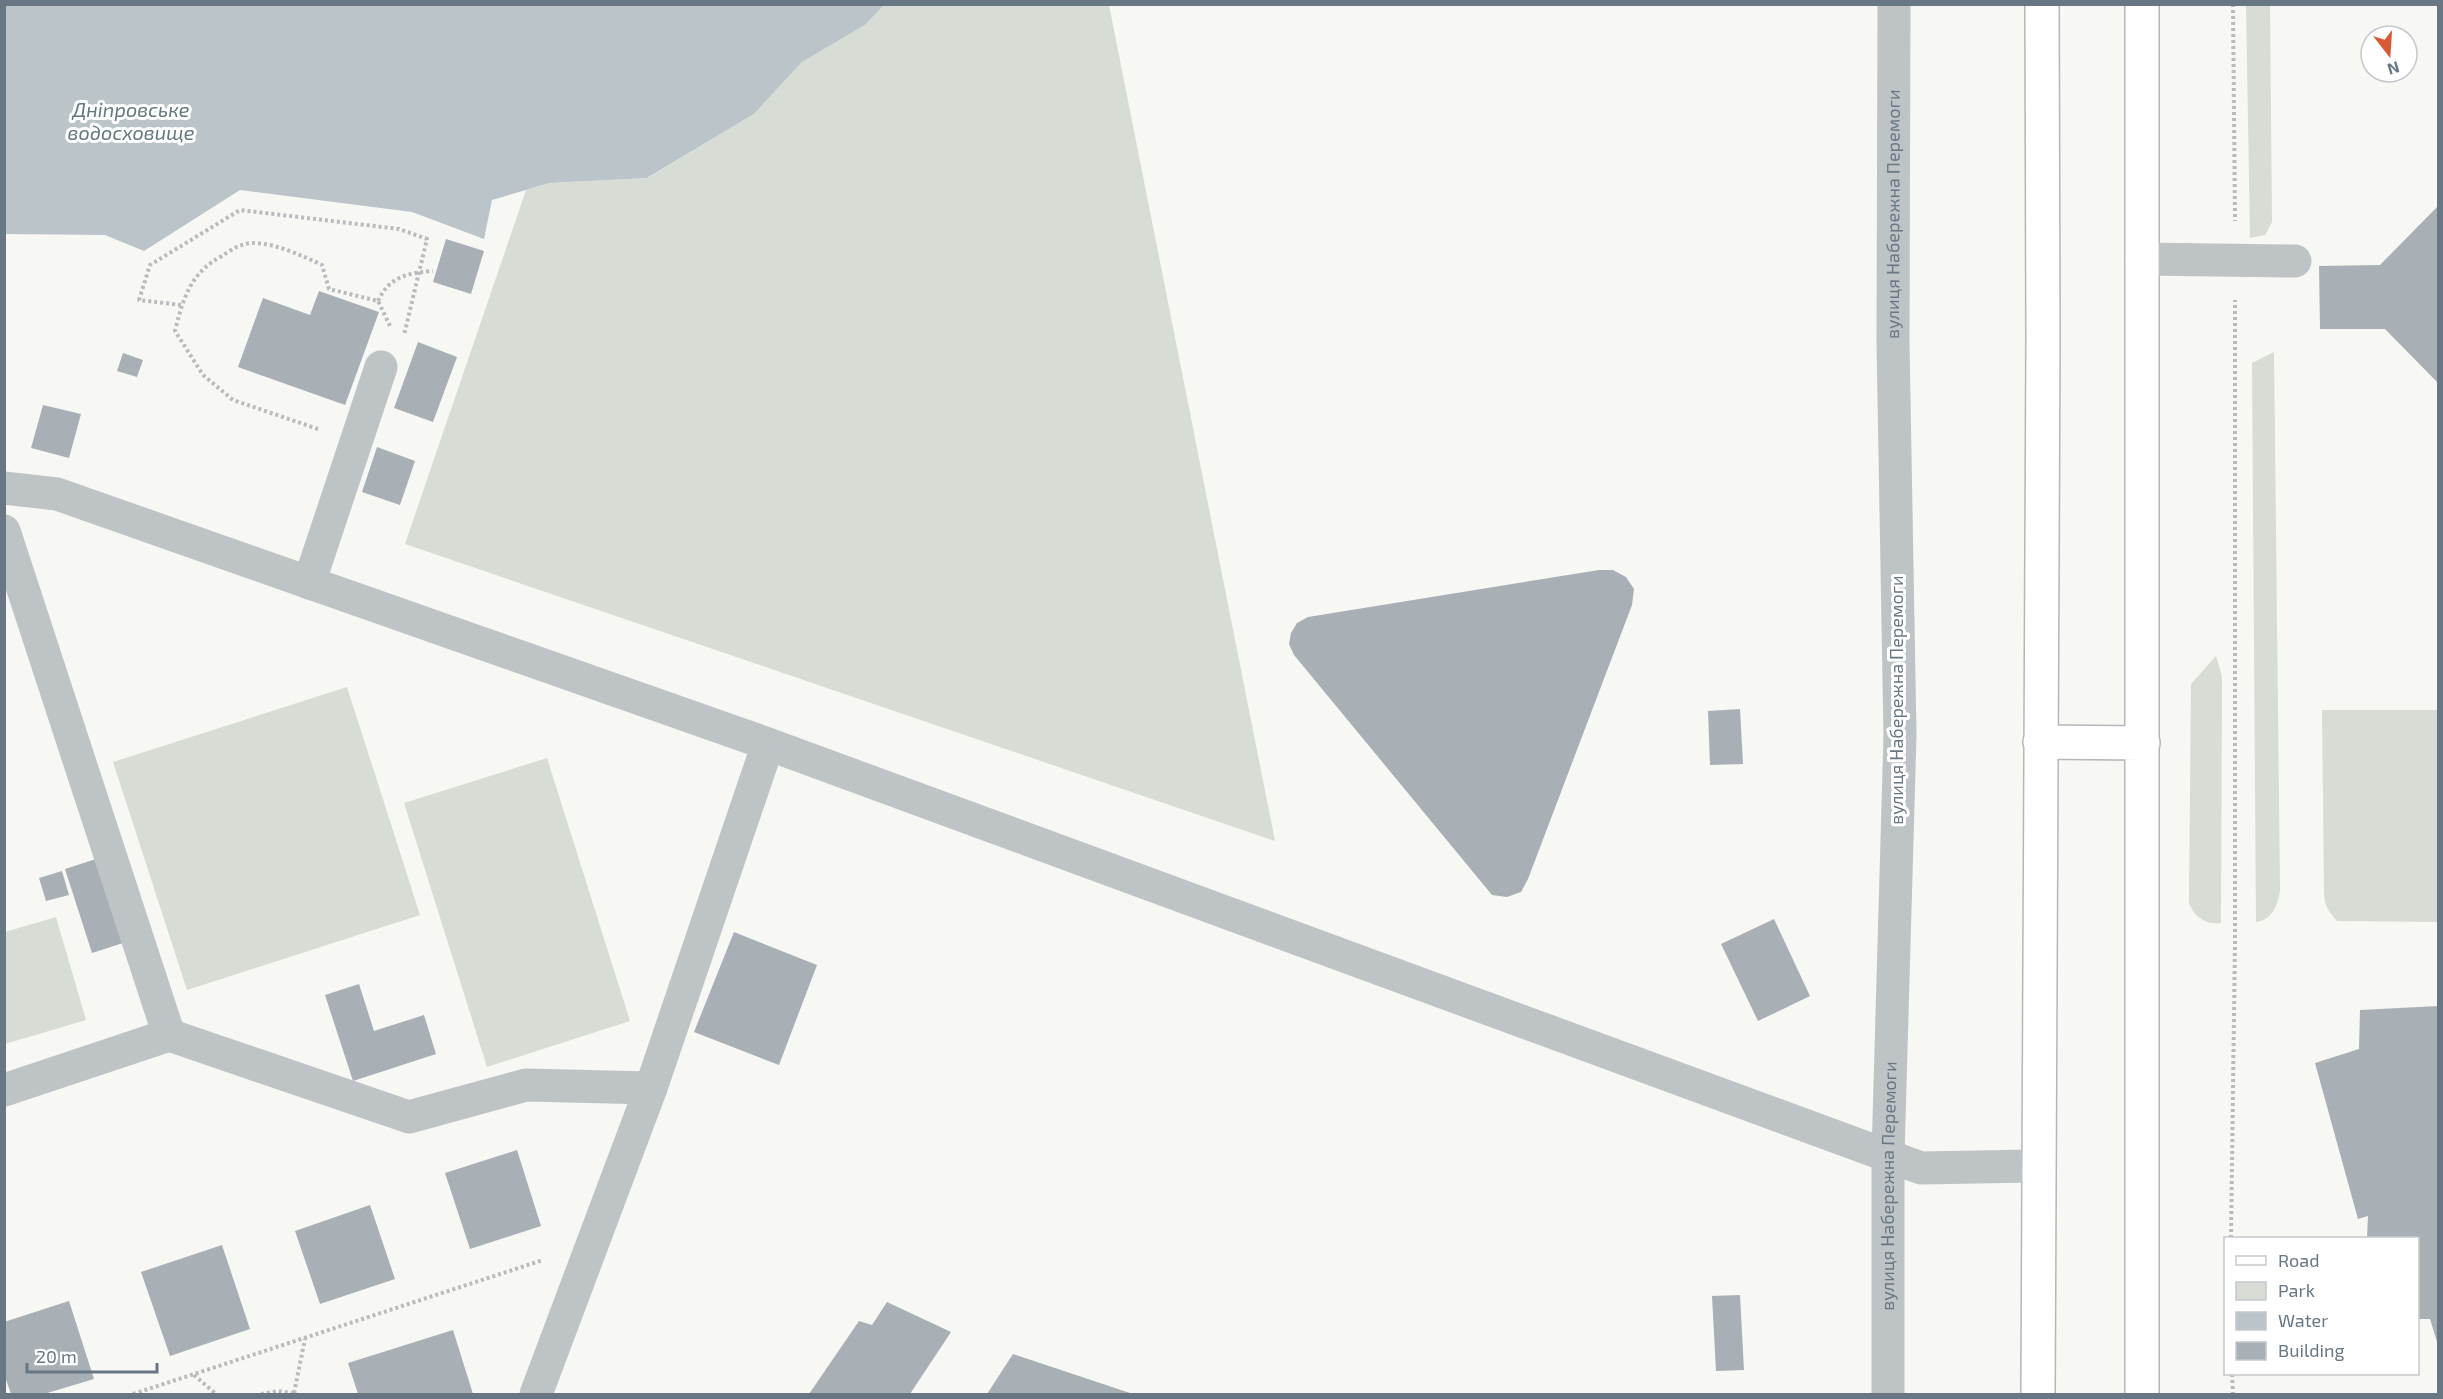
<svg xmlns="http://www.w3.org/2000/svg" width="2443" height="1399" viewBox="0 0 2443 1399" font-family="'Exo 2',sans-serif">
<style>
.green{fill:#d7dcd4}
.water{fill:#bac4c9}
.building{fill:#a8b0b5}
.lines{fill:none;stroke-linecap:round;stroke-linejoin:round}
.major-casing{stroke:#b2b7ba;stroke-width:36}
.path{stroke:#b9bcbe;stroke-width:4;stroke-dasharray:3 3;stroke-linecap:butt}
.minor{stroke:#bec3c6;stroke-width:33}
.major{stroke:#fff;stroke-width:33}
.labels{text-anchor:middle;stroke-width:6;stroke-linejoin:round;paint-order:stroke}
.street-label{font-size:18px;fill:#687783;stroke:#fff}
.water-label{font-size:20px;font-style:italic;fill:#64787f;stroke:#fff}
</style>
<rect width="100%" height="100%" fill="#f7f7f4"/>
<path class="green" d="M884 5H1109L1275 841 405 544 526 190 549 183 648 178 754 114 802 62 865 25Z
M2246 5H2270L2272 222 2265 235 2250 238Z
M2274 352 2280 890C2278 905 2272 920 2256 922L2252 363Z
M2216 656 2222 676 2221 923C2206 925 2194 917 2189 903L2191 684Z
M347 687 420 915 187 990 113 762Z
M2322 710H2438V922L2337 921C2328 911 2324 905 2324 891Z
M547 758 630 1021 487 1067 404 803Z
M56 917 86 1020 5 1044V932Z"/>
<path class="water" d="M5 4H884V5L865 25 802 62 754 114 647 178 549 183 492 200 484 239 412 212 240 190 144 251 105 235 5 234Z"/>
<path class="building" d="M2438 206V383L2385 329H2320L2319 266 2380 265Z
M446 239 484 251 471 294 433 282Z
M319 291 379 312 345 405 238 367 263 298 310 315Z
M418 342 457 357 433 422 394 408Z
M123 353 143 360 137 377 117 371Z
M43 405 81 414 69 458 31 448Z
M377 447 415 461 400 505 362 492Z
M1599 570H1613L1626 577 1634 589 1632 605 1528 879 1521 892 1507 897 1492 895 1294 655 1289 644 1291 633 1297 623 1308 617Z
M1740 709 1743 764 1710 765 1708 711Z
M96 859 123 943 92 953 65 869Z
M62 871 69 895 46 901 39 878Z
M1774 919 1810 996 1758 1021 1721 944Z
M734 932 817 965 779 1065 694 1032Z
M359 984 374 1031 424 1015 436 1054 353 1081 325 995Z
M2438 1006V1345L2430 1319H2418V1238H2367L2368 1216 2358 1219 2315 1063 2359 1049 2360 1010Z
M517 1150 541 1226 470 1249 445 1173Z
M370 1205 395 1279 320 1304 295 1231Z
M222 1245 250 1329 170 1356 141 1272Z
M1740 1295 1744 1370 1716 1371 1712 1296Z
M69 1301 94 1379 44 1394H11L4 1374V1322Z
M887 1302 951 1332 910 1394H809L859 1321 872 1325Z
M453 1330 473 1394H358L348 1363Z
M1013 1354 1133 1394H987Z"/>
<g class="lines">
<defs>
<path id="major" d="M2142 4C2142 468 2142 931 2142 1394
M2040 742 2143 743
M2038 1394 2043 339 2042 4"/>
</defs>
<use href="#major" class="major-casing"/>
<path class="path" d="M2233 4 2235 221
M378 301C389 277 407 273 433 271
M181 305 139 300 150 265 240 210 399 229 427 239 404 335
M318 429 233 400 203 375 175 331C183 298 191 272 222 256 228 252 235 247 242 245 263 237 303 256 322 265L329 289 378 301 391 328
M2231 1238 2235 942V300
M2232 1374 2233 1394
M194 1375 216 1394
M294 1393 305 1339
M133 1394 543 1260
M261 1394 278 1391 297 1394"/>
<g class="minor">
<path d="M2142 259 2295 261"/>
<path d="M4 488 57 494 768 744 1921 1168 2038 1166"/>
<path d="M4 531 169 1035"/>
<path d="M309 583 381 367"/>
<path d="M4 1090 169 1035 409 1117 526 1085 651 1088"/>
<path d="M536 1394 651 1088 768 744"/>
<path id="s1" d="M1888 1394V1155L1900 735 1893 343 1894 4"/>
</g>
<use href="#major" class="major"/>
</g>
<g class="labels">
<g class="street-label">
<text dy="6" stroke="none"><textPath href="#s1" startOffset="1180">вулиця Набережна Перемоги</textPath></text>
<text transform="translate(1897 700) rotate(-90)" y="6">вулиця Набережна Перемоги</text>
<text dy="6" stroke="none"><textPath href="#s1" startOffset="208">вулиця Набережна Перемоги</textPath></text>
</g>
<g class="water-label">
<text x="131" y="117">Дніпровське<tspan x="131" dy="23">водосховище</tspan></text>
</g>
</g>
<rect width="2443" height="1399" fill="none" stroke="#687783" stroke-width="12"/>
<rect x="2224" y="1237" width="195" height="138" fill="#ffffff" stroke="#c3c9cd" stroke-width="1.5"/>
<rect x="2236" y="1256" width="30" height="9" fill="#ffffff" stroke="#c3c9cd" stroke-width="1.5"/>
<text x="2278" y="1267" font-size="18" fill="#687783">Road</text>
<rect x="2236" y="1282" width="30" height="18" fill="#d7dcd4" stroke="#c3c9cd" stroke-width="1.5"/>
<text x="2278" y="1297" font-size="18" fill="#687783">Park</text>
<rect x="2236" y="1312" width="30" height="18" fill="#bac4c9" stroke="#c3c9cd" stroke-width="1.5"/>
<text x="2278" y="1327" font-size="18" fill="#687783">Water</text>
<rect x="2236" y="1342" width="30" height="18" fill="#a8b0b5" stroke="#c3c9cd" stroke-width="1.5"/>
<text x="2278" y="1357" font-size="18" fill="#687783">Building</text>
<g transform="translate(2389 54) rotate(163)"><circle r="28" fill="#ffffff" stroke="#c3c9cd" stroke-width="1.5"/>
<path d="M0-4.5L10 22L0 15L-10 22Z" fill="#d75a34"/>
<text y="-9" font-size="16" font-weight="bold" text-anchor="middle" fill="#687783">N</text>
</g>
<path d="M27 1363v9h130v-9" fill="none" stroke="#687783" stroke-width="3"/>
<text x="36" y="1363" font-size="18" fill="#687783" stroke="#ffffff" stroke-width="4.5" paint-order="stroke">20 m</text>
</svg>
